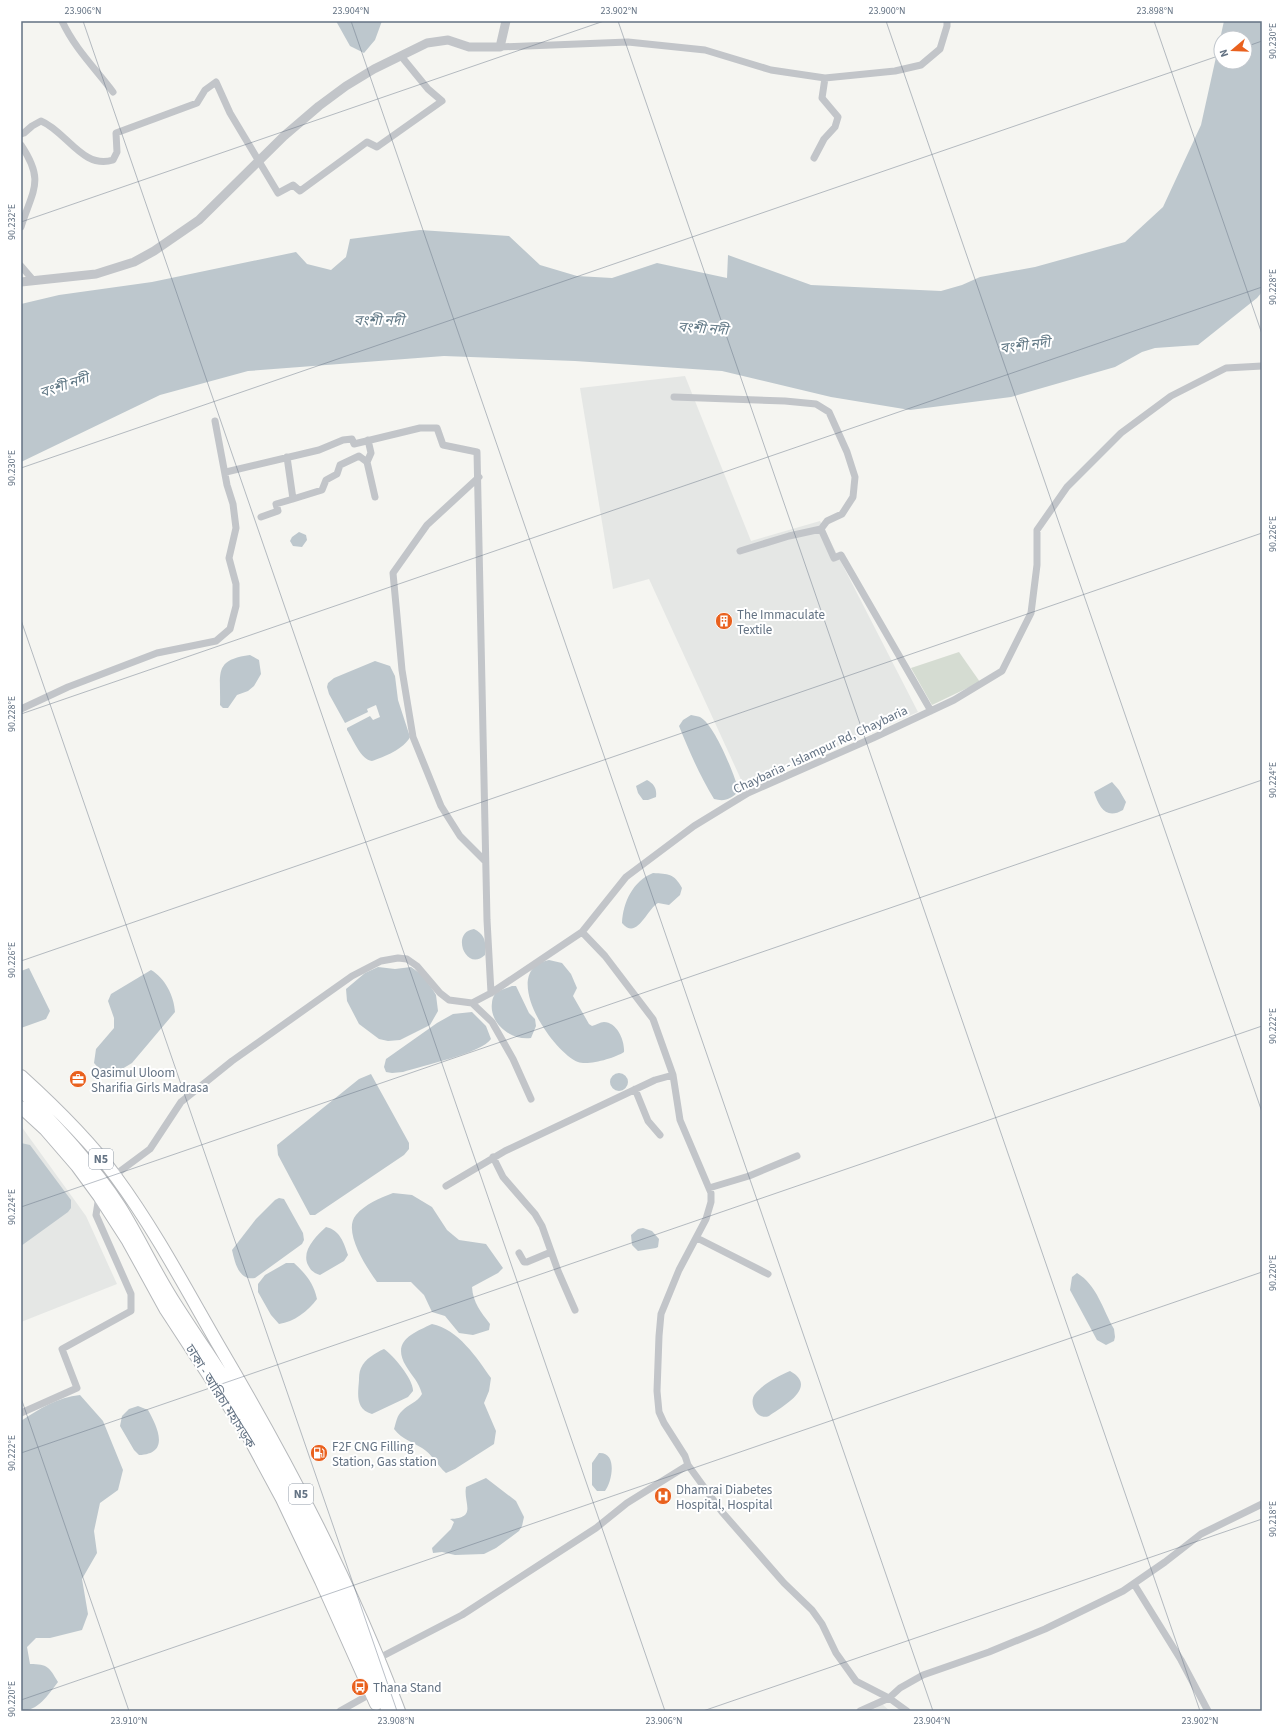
<svg xmlns="http://www.w3.org/2000/svg" width="1283" height="1732" viewBox="0 0 1283 1732" font-family="'Source Sans 3','Noto Sans Bengali',sans-serif">
<style>
.built{fill:#e5e7e5}
.green{fill:#d5dcd2}
.water{fill:#bdc7cd;fill-rule:evenodd}
.lines{fill:none;stroke-linecap:round;stroke-linejoin:round}
.trunk-casing{stroke:#b5b8bb;stroke-width:14}
.minor{stroke:#c2c5c9;stroke-width:7}
.tertiary{stroke:#c2c5c9;stroke-width:9}
.trunk{stroke:#fff;stroke-width:12}
.ticks{fill:none;stroke:#637283;stroke-width:1;stroke-opacity:0.45}
.labels{text-anchor:middle;stroke-width:4;stroke-linejoin:round;paint-order:stroke}
.shield{fill:#fff;stroke:#929ca8;stroke-width:1}
.shield-label{font-size:12px;font-weight:bold;fill:#637283}
.poi-label{font-size:13px;fill:#637283;stroke:#fff;text-anchor:start}
.street-label{font-size:13px;fill:#637283;stroke:#fff}
.water-label{font-size:14px;font-style:italic;fill:#637a87;stroke:#fff}
.neatline{fill:none;stroke:#637283;stroke-width:1.5}
.ticks-label{font-size:10px;text-anchor:middle;fill:#637283}
</style>
<rect width="100%" height="100%" fill="#f5f5f1"/>
<path class="built" d="M685 376 751 541 820 521 918 712 744 786 649 579 613 589 580 388Z
M21 1126 86 1216 117 1284 21 1322Z
M882 1704 890 1711H871Z"/>
<path class="green" d="M959 652 980 682 932 705 911 668Z"/>
<path class="water" d="M336 21H382L375 40 364 53 350 46Z
M1224 21H1262V292L1257 298 1198 345 1155 348 1142 352 1115 367 1011 397 910 410 831 397 722 371 575 361 444 356 248 371 160 395 21 462V304L59 295 152 282 296 252 307 264 331 270 346 257 350 239 420 230 509 236 540 265 577 276 612 278 657 263 727 278 728 255 811 285 941 291 962 285 980 277 1035 267 1125 242 1163 207 1201 125ZM1221 38H1245V62H1221Z
M299 532 306 535 307 540 302 547 293 546 290 541 292 537Z
M250 655 259 660 261 674 254 686 248 691 237 695 228 708H223L220 705C221 673 213 660 250 655Z
M375 661 390 666 395 676 398 700 410 737C404 749 384 757 372 761 361 760 353 739 347 730V728L370 716 373 720 380 717 376 705 367 709 368 712 345 723 329 694 327 687 328 683 334 678Z
M691 715C694 716 698 716 700 717 715 725 734 774 739 791 731 799 725 802 714 799 700 776 689 751 679 726L683 720Z
M647 780C654 784 657 788 656 797L648 800H643L638 793 636 786Z
M1112 782 1119 790 1126 802 1123 810C1106 820 1099 807 1094 792Z
M653 873C668 874 674 873 682 888L680 895 669 905 658 903C647 909 637 941 622 923 623 902 633 881 653 873Z
M474 929C486 935 486 943 485 955 466 973 450 932 474 929Z
M549 960 562 963 571 974 577 988 573 996 589 1024 592 1026C596 1025 600 1022 604 1022 617 1022 625 1041 624 1052 615 1058 588 1066 578 1062 551 1051 498 970 549 960Z
M378 967 395 969 411 967 422 975 433 990 436 995 438 1011 430 1025 400 1040 388 1041 379 1039 359 1024 347 1001 346 989 365 973Z
M29 968 50 1011 46 1019 21 1028V971Z
M151 970C165 978 174 996 175 1012L132 1063 117 1072 103 1073 94 1063 96 1049 114 1028V1018L108 1001 111 994Z
M512 986H516L529 1013 535 1019 536 1026 531 1038C511 1041 489 1023 492 1003 492 1000 493 997 495 994 499 990 507 988 512 986Z
M472 1012 486 1026 491 1039C482 1053 421 1066 403 1072L392 1073 386 1072 384 1067 386 1059 437 1023 453 1014Z
M610 1082a9 9 0 1 1 18 0a9 9 0 1 1-18 0Z
M371 1074 409 1143V1149L404 1155 315 1215H310L278 1155 277 1145 359 1079Z
M21 1143 30 1145 71 1200V1208L68 1212 21 1246Z
M393 1193 412 1195 432 1207 447 1230 459 1240 486 1244 503 1268 498 1273 472 1287C473 1303 481 1312 490 1324L489 1330 473 1335 459 1333 445 1316 432 1312 424 1295 411 1282H377C367 1268 342 1231 356 1215 365 1204 380 1198 393 1193Z
M279 1198 284 1199 303 1233 304 1240 302 1244 255 1278C239 1281 235 1263 232 1250L256 1219 275 1200Z
M326 1227C340 1230 344 1243 348 1255L344 1261 320 1275C314 1273 311 1271 308 1265 301 1251 316 1236 326 1227Z
M643 1228 652 1231 659 1239 658 1247 656 1248 638 1251 632 1245 631 1235 638 1229Z
M286 1263H294C306 1274 314 1284 317 1299 308 1311 294 1322 279 1324L271 1315 258 1292V1284L265 1275Z
M1077 1273C1097 1285 1103 1310 1114 1329L1115 1337 1114 1341 1106 1345 1097 1340 1070 1290 1072 1277Z
M432 1324C458 1329 477 1358 491 1378L489 1391 484 1403 496 1431 494 1444 455 1469 446 1473C437 1465 432 1454 422 1448 411 1441 403 1440 394 1429 396 1423 397 1415 402 1411 408 1404 417 1403 422 1394 418 1380 413 1378 406 1366 391 1341 413 1333 432 1324Z
M384 1349C393 1355 414 1380 413 1391L408 1397 372 1414C355 1409 358 1394 359 1380 359 1377 359 1372 361 1368 365 1359 375 1353 384 1349Z
M790 1371C819 1387 783 1406 769 1416 757 1421 748 1403 755 1394 763 1384 778 1376 790 1371Z
M80 1395 103 1421 123 1470 118 1490 100 1503 94 1531 97 1553 82 1579 88 1614 82 1630 50 1638H36L27 1647 30 1664C48 1664 49 1667 58 1682 48 1695 38 1711 21 1711V1421C39 1409 58 1397 80 1395Z
M138 1406 148 1410C157 1426 171 1454 139 1455L134 1450 120 1426 122 1416 129 1409Z
M599 1453C618 1452 612 1482 605 1491H597L592 1485V1463Z
M486 1478 516 1501 524 1517 522 1526 519 1531 496 1548 484 1554 455 1555 442 1552 433 1553 432 1548 451 1529 454 1522 450 1519C478 1518 463 1503 466 1487Z"/>
<g class="lines">
<defs>
<path id="trunk" d="M21 1076C53 1105 90 1141 116 1177 155 1230 186 1289 219 1346 288 1463 351 1583 399 1711
M21 1090C57 1127 92 1164 120 1207 140 1239 155 1273 176 1305 208 1355 243 1403 272 1456 316 1538 354 1624 388 1711
M21 1107 45 1129 77 1166 99 1196 128 1241 166 1310 247 1434 282 1499 321 1581 376 1704"/>
</defs>
<use href="#trunk" class="trunk-casing"/>
<path class="minor" d="M62 21C75 49 95 68 113 92
M500 47 628 42 705 50 771 70 825 78 895 71 921 65 940 49 947 26V21
M21 134 24 133 32 126 41 121C66 131 83 170 113 160L117 152 116 133 197 103 205 90 216 82 230 113 278 193 293 185 300 191 367 142 377 147 442 101 428 89 401 56
M21 145C45 181 33 189 21 227
M814 158 824 139 835 127 838 117 822 98 825 78
M21 266 33 280
M674 397 785 401 816 404 829 412 847 452 855 477 853 497 842 514 827 521 821 529
M367 462 375 497
M226 472 319 450 343 440 352 439 354 444 420 428H437L443 445 477 452 487 920 491 993 582 932
M479 477 427 525 393 573 402 670 413 737 441 806 460 836 485 861
M293 499 322 490 326 480 337 474 340 465 359 456 367 462 371 453 368 440
M261 517 278 511 276 504 293 499 287 457
M740 551 789 536 821 529 834 558 841 555 931 711
M21 709 68 687 157 653 216 641 230 629 236 606V584L229 558 236 528 233 504 227 485 215 421
M472 1003 491 993
M635 1089 648 1121 660 1135
M493 1157 503 1177 535 1214 542 1226 558 1271 575 1310
M115 1175 150 1149 181 1102 232 1061 352 976 381 961 398 958 407 959 417 966 440 993 449 1000 472 1003 492 1022 513 1059 531 1099
M446 1186 505 1151 655 1080 673 1075
M709 1188 749 1176 797 1156
M697 1238 768 1274
M519 1253 524 1262H527L551 1252
M21 1413 77 1388 62 1349 131 1311V1294L96 1215 99 1196
M1134 1584 1181 1660 1208 1711
M379 1658 462 1615 596 1528 627 1503 688 1465
M340 1711 372 1693
M860 1711 889 1698 900 1688 923 1675 989 1652 1045 1629 1123 1591 1165 1562 1201 1534 1262 1504
M907 1711 889 1698 856 1681 836 1653 822 1624 812 1610 784 1583 722 1512 688 1465 685 1456 664 1423 659 1412 657 1391 659 1336 661 1314 679 1270 706 1219 711 1202V1193L680 1120 673 1075 653 1019 605 956 582 932 626 877 694 826 748 793 873 738 954 700 1002 671 1031 613 1037 565V530L1067 487 1121 433 1171 396 1226 368 1262 366"/>
<path class="tertiary" d="M21 282 96 274 134 262 154 251 199 220 284 136 319 106 346 86 374 69 427 43 448 40 469 47H500L506 21"/>
<use href="#trunk" class="trunk"/>
</g>
<path class="ticks" d="M83 21 665 1711M351 21 933 1711M618 21 1200 1711M886 21 1262 1112M1154 21 1262 334M1245 47 1262 41M21 222 604 21M21 468 1221 55M21 620 397 1711M21 714 1262 287M21 961 1262 533M21 1207 1262 780M21 1398 129 1711M21 1453 1262 1026M21 1700 1262 1272M703 1711 1262 1519"/>
<defs>
<symbol id="building-disc" viewBox="-11 -11 22 22"><circle r="9.5" fill="#e9611e" stroke="#fff"/><path d="M-4-6H4V6H1V3H-1V6H-4ZM-2.5-4.3h1.7v1.8h-1.7ZM.8-4.3h1.7v1.8H.8ZM-2.5-1h1.7V.8h-1.7ZM.8-1h1.7V.8H.8Z" fill="#fff"/></symbol>
<symbol id="office-disc" viewBox="-11 -11 22 22"><circle r="9.5" fill="#e9611e" stroke="#fff"/><path d="M-6-3h4V-5.5h4V-3h4V5H-6ZM-1-4.5V-3h2v-1.5ZM-6 0V1H6V0Z" fill="#fff"/></symbol>
<symbol id="fuel-disc" viewBox="-11 -11 22 22"><circle r="9.5" fill="#e9611e" stroke="#fff"/><path d="M-5.5-6h7V0h2V4h1.3V-2.5L3-4.5l.8-.8L6-3V5H2.5V1h-1V6h-7ZM-4.2-4.7v3.2H.2V-4.7Z" fill="#fff"/></symbol>
<symbol id="hospital-disc" viewBox="-11 -11 22 22"><circle r="9.5" fill="#e9611e" stroke="#fff"/><path d="M-5-5h3v3.5h4V-5h3V5h-3V1.5h-4V5h-3Z" fill="#fff"/></symbol>
<symbol id="bus-disc" viewBox="-11 -11 22 22"><circle r="9.5" fill="#e9611e" stroke="#fff"/><path d="M-5-6H5V4H4V6H2V4H-2V6H-4V4H-5ZM-3.5-4V0h7V-4ZM-3.5 1.2v1.5H-2V1.2ZM2 1.2v1.5H3.5V1.2Z" fill="#fff"/></symbol>
</defs>
<g fill-rule="evenodd">
<use href="#building-disc" x="714" y="611" width="20" height="20"/>
<use href="#office-disc" x="68" y="1069" width="20" height="20"/>
<use href="#fuel-disc" x="309" y="1443" width="20" height="20"/>
<use href="#hospital-disc" x="653" y="1486" width="20" height="20"/>
<use href="#bus-disc" x="350" y="1677" width="20" height="20"/>
</g>
<g class="labels">
<g class="shield">
<rect x="89" y="1149" width="24" height="20" rx="3"/>
<rect x="289" y="1484" width="24" height="20" rx="3"/>
</g>
<g class="shield-label">
<text x="101" y="1163">N5</text>
<text x="301" y="1498">N5</text>
</g>
<g class="poi-label">
<text x="737" y="619">The Immaculate<tspan x="737" dy="15">Textile</tspan></text>
<text x="91" y="1077">Qasimul Uloom<tspan x="91" dy="15">Sharifia Girls Madrasa</tspan></text>
<text x="332" y="1451">F2F CNG Filling<tspan x="332" dy="15">Station, Gas station</tspan></text>
<text x="676" y="1494">Dhamrai Diabetes<tspan x="676" dy="15">Hospital, Hospital</tspan></text>
<text x="373" y="1692">Thana Stand</text>
</g>
<g class="street-label">
<text transform="translate(820 749) rotate(-25)" y="5">Chaybaria - Islampur Rd, Chaybaria</text>
<text transform="translate(221 1396) rotate(58)" y="5">ঢাকা - আরিচা মহাসড়ক</text>
</g>
<g class="water-label">
<text x="379" y="325">বংশী নদী</text>
<text transform="translate(703 328) rotate(4)" y="5">বংশী নদী</text>
<text transform="translate(1025 345) rotate(-7)" y="5">বংশী নদী</text>
<text transform="translate(64 385) rotate(-18)" y="5">বংশী নদী</text>
</g>
</g>
<rect width="1283" height="1732" fill="none" stroke="#ffffff" stroke-width="44"/>
<g transform="translate(1233 50) rotate(251)"><circle r="19" fill="#ffffff" stroke="#c1c7cd"/>
<path d="M0-3L7 15L0 10L-7 15Z" fill="#e9611e"/>
<text y="-6" font-size="11" font-weight="bold" text-anchor="middle" fill="#637283">N</text>
</g>
<rect x="22" y="22" width="1239" height="1688" class="neatline"/>
<g class="ticks-label">
<text x="83" y="14">23.906°N</text>
<text x="351" y="14">23.904°N</text>
<text x="619" y="14">23.902°N</text>
<text x="887" y="14">23.900°N</text>
<text x="1155" y="14">23.898°N</text>
<text transform="translate(1272 41) rotate(-90)" y="4">90.230°E</text>
<text transform="translate(11 222) rotate(-90)" y="4">90.232°E</text>
<text transform="translate(1272 287) rotate(-90)" y="4">90.228°E</text>
<text transform="translate(11 468) rotate(-90)" y="4">90.230°E</text>
<text transform="translate(1272 534) rotate(-90)" y="4">90.226°E</text>
<text transform="translate(11 714) rotate(-90)" y="4">90.228°E</text>
<text transform="translate(1272 780) rotate(-90)" y="4">90.224°E</text>
<text transform="translate(11 960) rotate(-90)" y="4">90.226°E</text>
<text transform="translate(1272 1026) rotate(-90)" y="4">90.222°E</text>
<text transform="translate(11 1207) rotate(-90)" y="4">90.224°E</text>
<text transform="translate(1272 1273) rotate(-90)" y="4">90.220°E</text>
<text transform="translate(11 1453) rotate(-90)" y="4">90.222°E</text>
<text transform="translate(1272 1519) rotate(-90)" y="4">90.218°E</text>
<text transform="translate(11 1699) rotate(-90)" y="4">90.220°E</text>
<text x="129" y="1724">23.910°N</text>
<text x="396" y="1724">23.908°N</text>
<text x="664" y="1724">23.906°N</text>
<text x="932" y="1724">23.904°N</text>
<text x="1200" y="1724">23.902°N</text>
</g>
</svg>
